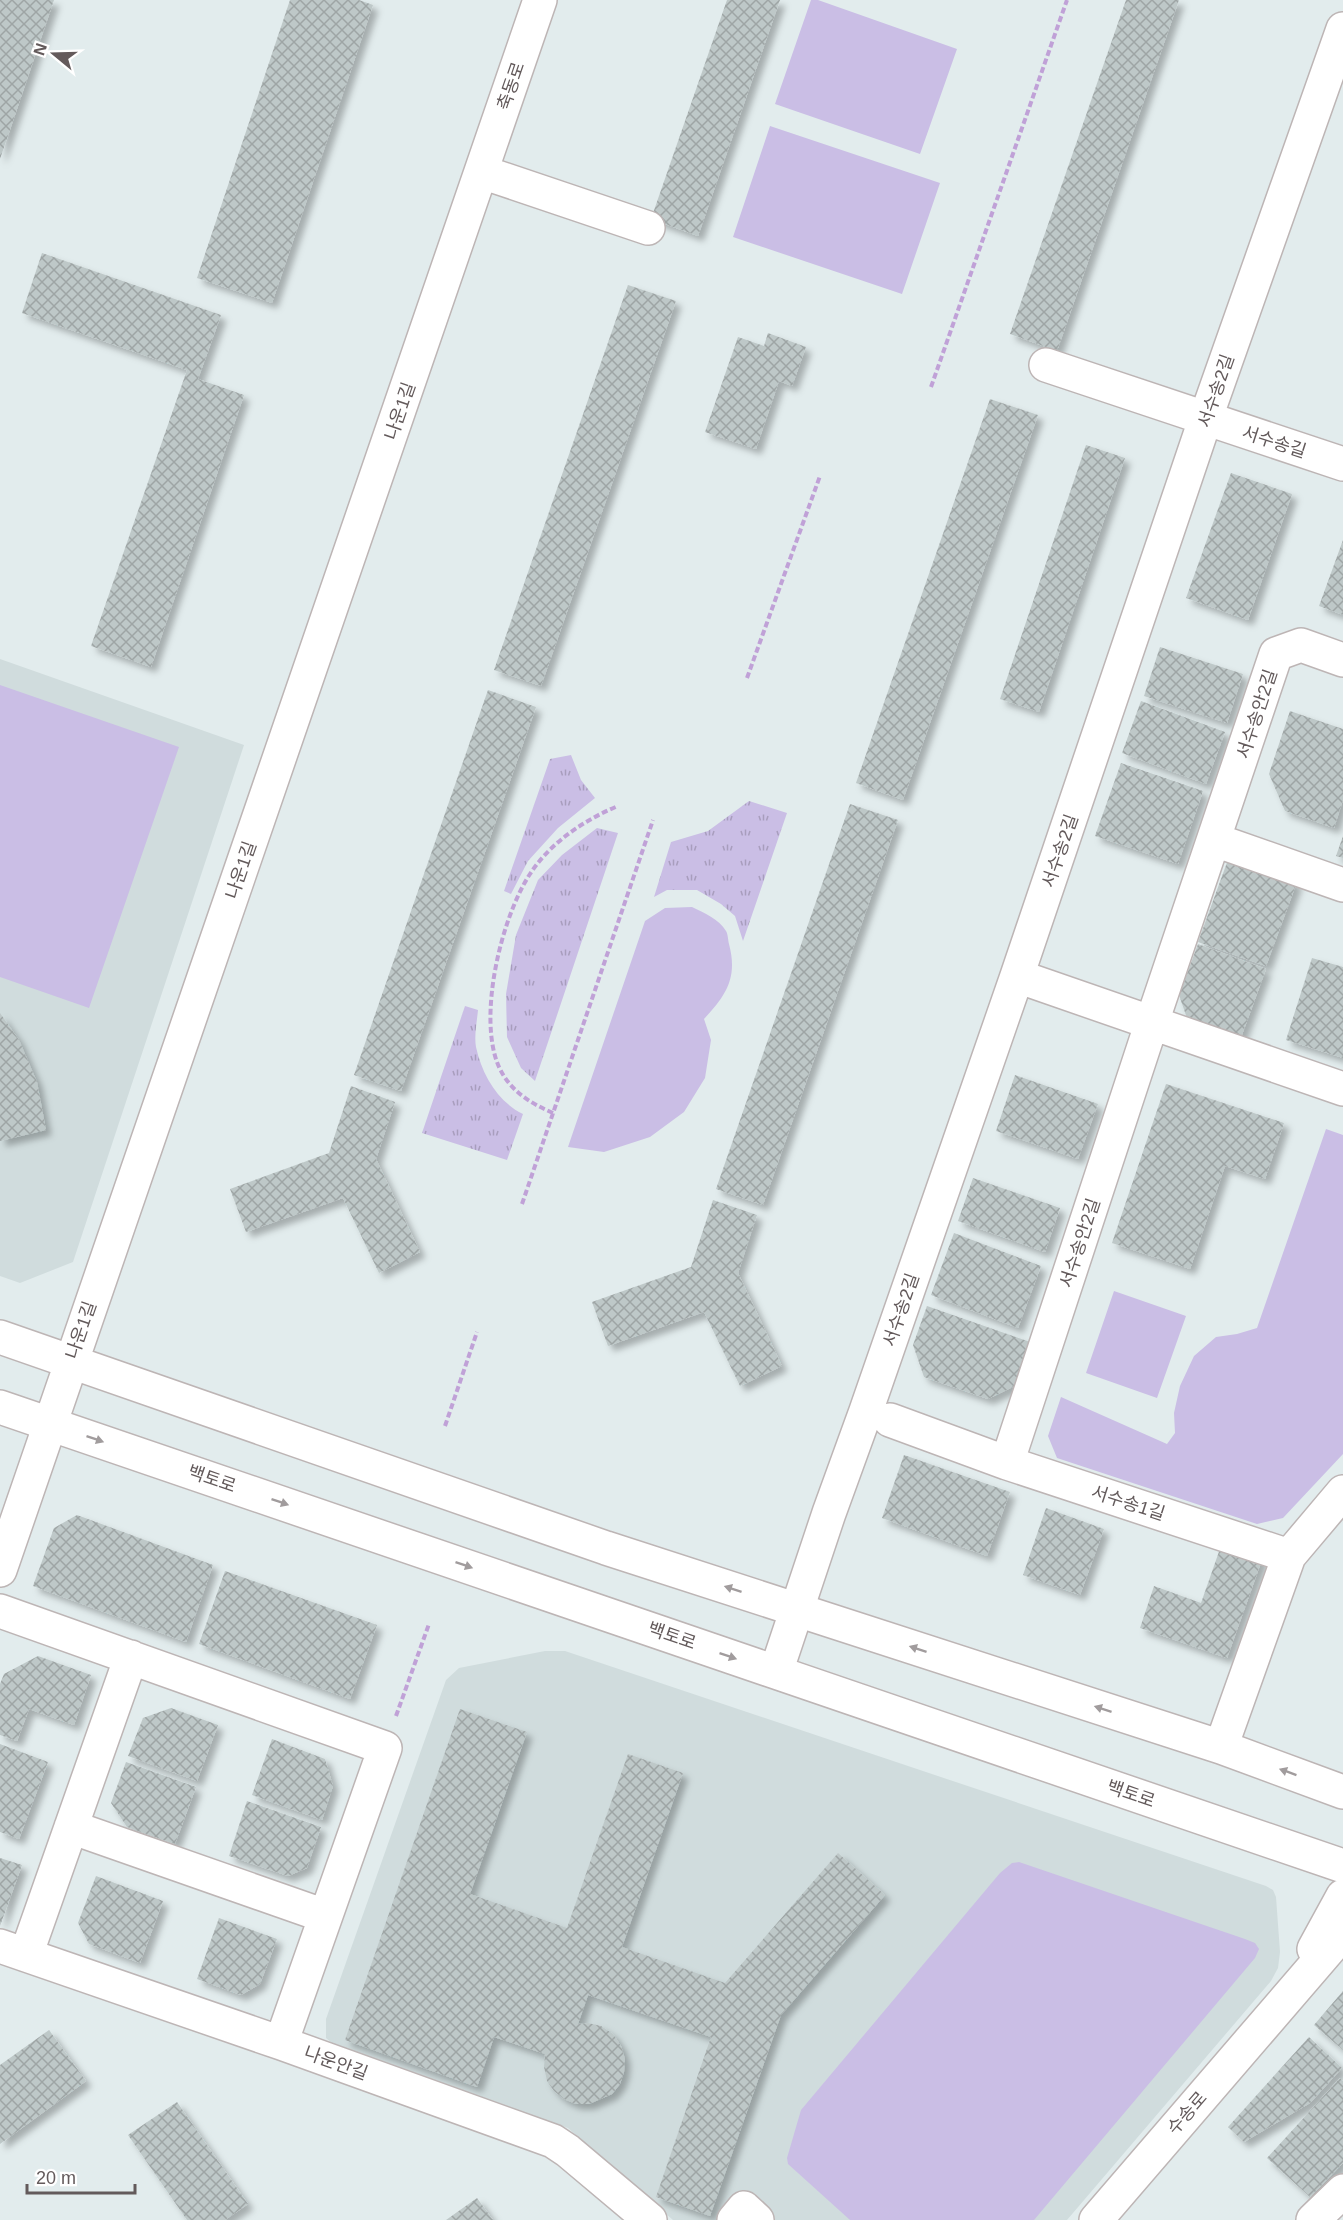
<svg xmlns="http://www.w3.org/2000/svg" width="1343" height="2220" viewBox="0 0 1343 2220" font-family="Helvetica,'Noto Sans KR',sans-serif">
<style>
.education{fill:#d0dcdd}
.grass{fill:url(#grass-tufts)}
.park{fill:#cabee5}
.building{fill:url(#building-cross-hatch);filter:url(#shadow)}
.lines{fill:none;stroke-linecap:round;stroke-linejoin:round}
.minor-casing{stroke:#bdb5b5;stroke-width:36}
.path{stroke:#c0a1d7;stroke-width:4;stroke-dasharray:6 3;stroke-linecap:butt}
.minor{stroke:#fff;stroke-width:33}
.oneway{fill:#a19c9d}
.labels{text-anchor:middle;stroke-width:6;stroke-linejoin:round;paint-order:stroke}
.street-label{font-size:18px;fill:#635a5b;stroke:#fff}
</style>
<defs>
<pattern id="grass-tufts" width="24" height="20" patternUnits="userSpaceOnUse" patternTransform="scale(1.5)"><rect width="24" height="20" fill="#cabee5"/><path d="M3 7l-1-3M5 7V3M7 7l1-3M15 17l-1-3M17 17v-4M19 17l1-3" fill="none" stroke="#a89dbd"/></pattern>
<pattern id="building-cross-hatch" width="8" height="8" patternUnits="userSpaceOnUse" patternTransform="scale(1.5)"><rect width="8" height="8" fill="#bec8c8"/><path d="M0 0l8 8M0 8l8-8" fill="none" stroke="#9ea5a5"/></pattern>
<filter id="shadow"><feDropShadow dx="5.5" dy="5.5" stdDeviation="3" flood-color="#0004"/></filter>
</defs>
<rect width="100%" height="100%" fill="#e2eced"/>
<path class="education" d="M0 659 244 745 73 1262 20 1283 0 1276Z
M545 1651H565L1266 1886 1273 1890 1276 1897 1280 1952 1278 1968 1271 1981 1067 2220H673L568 2128 343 2049 333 2044 326 2038V2019L446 1680 459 1668Z"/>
<path class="grass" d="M571 755 581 780 595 798 558 828 528 861 511 894 504 891 550 759Z
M749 801 787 813 743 941 735 916 721 904 697 890H667L654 897 671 842 708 831Z
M597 828 618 833 535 1081 521 1068 507 1037 506 994 516 935 538 880 562 855Z
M465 1006 478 1010C477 1021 474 1036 476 1047 482 1075 498 1102 523 1114L507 1160 422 1133Z"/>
<path class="park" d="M811 0H818L957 49 920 154 775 104Z
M770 126 940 183 902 294 733 237Z
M0 685 179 747 89 1008 0 977Z
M692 907C704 913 719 919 726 931 728 934 728 940 729 944 738 978 726 995 704 1019L711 1040 705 1078 684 1112 650 1137 604 1152 568 1147 645 921 665 908Z
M1326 1129 1343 1135V1454L1283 1518 1257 1524 1057 1458 1048 1436 1061 1397 1167 1444 1175 1433 1174 1413 1180 1386 1194 1356 1216 1337 1237 1334 1257 1328Z
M1114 1291 1186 1316 1157 1398 1086 1373Z
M1019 1862 1245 1939 1255 1943 1259 1949 1255 1958 1034 2220H850L788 2164 787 2158 801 2110 1000 1873 1012 1863Z"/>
<path class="building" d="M0 0H54L0 159Z
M290 0H359L373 5 272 303 197 278Z
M727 0H780L698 236 651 219Z
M1126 0H1179L1057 351 1010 334Z
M42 253 221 315 198 379 244 395 151 667 91 646 187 370 22 313Z
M628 285 676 301 541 686 494 670Z
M768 333 806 347 792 386 779 381 756 449 705 432 738 337 764 346Z
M990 399 1038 415 903 800 856 783Z
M1086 445 1125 458 1039 712 1000 699Z
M1231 473 1292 494 1248 620 1186 598Z
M1343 540V615L1319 606Z
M1160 647 1243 674 1227 723 1144 696Z
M488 690 536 707 401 1091 354 1075Z
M1141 701 1225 732 1206 784 1122 753Z
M1290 711 1343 729V800L1334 828 1285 811 1269 774Z
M1121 763 1203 791 1178 864 1095 836Z
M850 804 898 820 763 1205 716 1189Z
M1343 836V858L1336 856Z
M1229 857 1297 882 1266 966 1198 942Z
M1198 944 1266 969 1239 1043 1189 1024 1179 995Z
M1312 958 1343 967V1058L1286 1040Z
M0 1013 19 1040 37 1082 46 1130 0 1141Z
M1015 1075 1098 1104 1078 1159 996 1131Z
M1166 1084 1284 1123 1265 1179 1225 1166 1190 1269 1112 1243Z
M351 1086 395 1102 376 1159 420 1252 379 1273 343 1198 246 1232 230 1189 329 1153Z
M973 1178 1060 1208 1045 1252 958 1221Z
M713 1200 757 1215 738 1273 782 1366 740 1386 704 1312 608 1346 592 1302 691 1267Z
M954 1233 1041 1266 1018 1328 931 1295Z
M927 1306 1036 1344 1023 1382 988 1399 924 1377 913 1345Z
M904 1455 1010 1492 987 1556 882 1518Z
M1046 1508 1104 1529 1080 1595 1023 1575Z
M77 1515 213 1565 186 1642 33 1586 54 1528Z
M1222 1543 1263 1557 1227 1658 1140 1628 1154 1586 1201 1603Z
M225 1571 377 1625 350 1699 199 1644Z
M38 1656 91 1675 74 1725 29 1709 17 1741 0 1735V1684L4 1674Z
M171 1708 218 1725 197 1781 128 1756 143 1718Z
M460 1709 527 1732 470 1894 567 1928 628 1754 683 1773 622 1947 725 1983 838 1853 885 1895 781 2015 710 2216 656 2197 711 2037 588 1995 578 2024 588 2023 601 2026 613 2034 621 2046 625 2059 624 2072 620 2084 612 2094 589 2104H576L564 2099 554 2091 547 2081 544 2067 545 2054 494 2037 477 2087 345 2040Z
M272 1739 325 1759 333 1786 322 1820 252 1795Z
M0 1744 48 1762 19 1839 0 1832Z
M126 1762 196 1787 175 1844 127 1827 111 1803Z
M247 1801 321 1827 307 1868 288 1876 229 1856Z
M0 1858 22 1865 0 1926Z
M96 1876 163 1901 140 1963 89 1944 78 1923Z
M219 1918 277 1939 260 1984 241 1995 197 1979Z
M1343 1991V2050L1314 2025Z
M49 2030 86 2081 0 2144V2065Z
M1309 2037 1342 2068 1310 2103 1244 2142 1228 2127Z
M1340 2078 1343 2081V2163L1310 2197 1267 2158Z
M177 2102 248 2204 225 2220H187L128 2135Z
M477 2198 493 2220H446Z"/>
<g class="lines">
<defs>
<path id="minor" d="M482 172 648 228
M1046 365 1343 464
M1215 840 1343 885
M1017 976 1343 1089
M0 1337 606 1548 1221 1747 1343 1792
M0 1407 1343 1866
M890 1420 1007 1463 1289 1556 1343 1492
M1007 1463 1152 1022 1276 654 1301 645 1343 660
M0 1570 540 0
M0 1611 385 1748 281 2043
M776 1672 829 1513 866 1411 1017 976 1205 420 1343 29
M1221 1747 1289 1556
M71 1827 325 1916
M0 1946 281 2043 553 2141 568 2151 650 2220
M1314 1949 1343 1896
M26 1955 131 1657
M734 2220 744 2208 757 2220
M1096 2220 1343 1933
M1313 2220 1343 2191"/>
</defs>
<use href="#minor" class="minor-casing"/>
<path class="path" d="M931 387 1067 0
M747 678 820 476
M553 1113C530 1103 510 1091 499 1067 477 1018 501 918 530 874 550 843 584 820 618 806
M522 1204 653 820
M445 1426 477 1332
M396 1716 429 1624"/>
<use href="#minor" class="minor"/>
</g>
<defs><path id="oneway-solid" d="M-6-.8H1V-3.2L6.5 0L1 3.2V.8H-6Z" transform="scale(1.5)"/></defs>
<g class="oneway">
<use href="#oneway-solid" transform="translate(95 1439) rotate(19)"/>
<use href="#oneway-solid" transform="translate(280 1502) rotate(19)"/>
<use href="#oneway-solid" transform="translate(464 1565) rotate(19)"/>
<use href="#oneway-solid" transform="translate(733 1589) rotate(-162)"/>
<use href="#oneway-solid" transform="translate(918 1649) rotate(-162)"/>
<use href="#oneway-solid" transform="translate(728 1656) rotate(19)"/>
<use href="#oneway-solid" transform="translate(1103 1709) rotate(-162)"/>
<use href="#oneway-solid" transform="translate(1288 1772) rotate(-160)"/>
</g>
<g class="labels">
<g class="street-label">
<text transform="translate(511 86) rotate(-71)" y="6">축동로</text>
<text transform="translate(1216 391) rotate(-71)" y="6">서수송2길</text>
<text transform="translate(400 411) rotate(-71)" y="6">나운1길</text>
<text transform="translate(1274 442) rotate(18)" y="6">서수송길</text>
<text transform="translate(1257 714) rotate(-72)" y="6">서수송안2길</text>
<text transform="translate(1060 851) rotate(-71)" y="6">서수송2길</text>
<text transform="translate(241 870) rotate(-71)" y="6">나운1길</text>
<text transform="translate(1080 1243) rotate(-72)" y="6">서수송안2길</text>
<text transform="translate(901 1310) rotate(-71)" y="6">서수송2길</text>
<text transform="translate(81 1330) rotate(-71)" y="6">나운1길</text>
<text transform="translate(212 1479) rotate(19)" y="6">백토로</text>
<text transform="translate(1128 1503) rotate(18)" y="6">서수송1길</text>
<text transform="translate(672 1636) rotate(19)" y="6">백토로</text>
<text transform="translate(1131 1794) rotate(19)" y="6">백토로</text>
<text transform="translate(336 2063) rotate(20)" y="6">나운안길</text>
<text transform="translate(1187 2113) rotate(-49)" y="6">수송로</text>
</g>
</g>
<g transform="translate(54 54) rotate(289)" stroke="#ffffff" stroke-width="4.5" paint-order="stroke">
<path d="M0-4.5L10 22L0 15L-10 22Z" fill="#635a5b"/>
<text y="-9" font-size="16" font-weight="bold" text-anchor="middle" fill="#635a5b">N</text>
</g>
<path d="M27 2184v9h108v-9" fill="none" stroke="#635a5b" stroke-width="3"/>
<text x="36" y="2184" font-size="18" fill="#635a5b" stroke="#ffffff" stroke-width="4.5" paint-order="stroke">20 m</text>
</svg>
